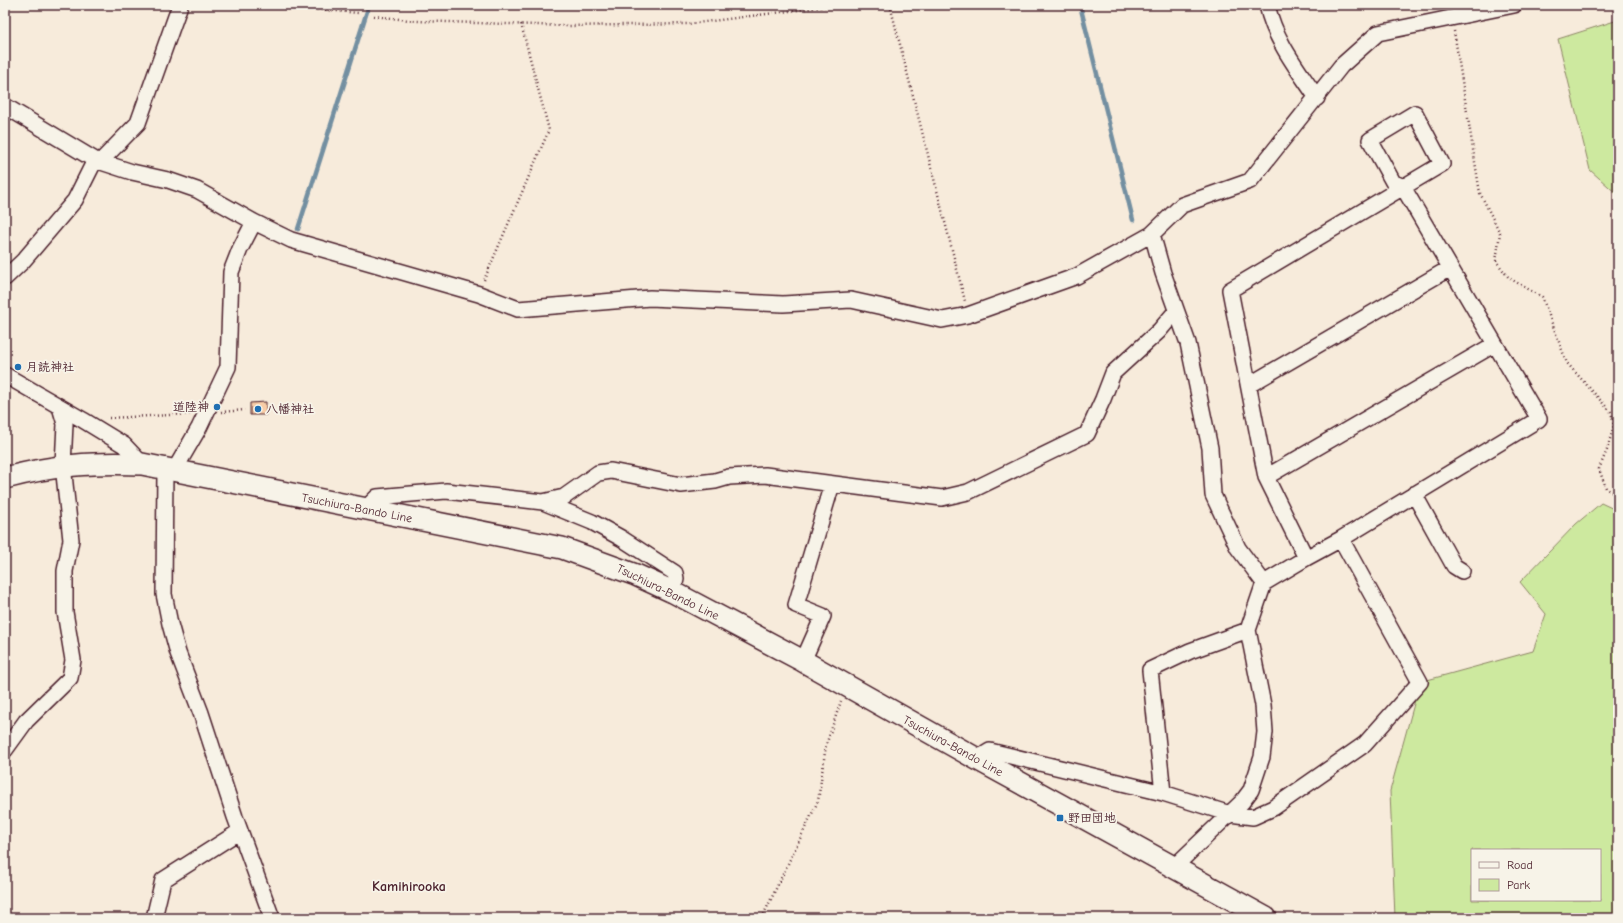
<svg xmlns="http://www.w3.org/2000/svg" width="1623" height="923" viewBox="0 0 1623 923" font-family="'Comic Neue','Klee One',sans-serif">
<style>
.green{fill:#cde99f;stroke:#8c8465;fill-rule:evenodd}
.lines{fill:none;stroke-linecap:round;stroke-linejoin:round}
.stream{stroke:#738fa1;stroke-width:4.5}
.building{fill:#f8cda7;stroke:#4a1f2b}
.street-casing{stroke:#4a1f2b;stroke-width:18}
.secondary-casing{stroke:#4a1f2b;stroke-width:24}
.path{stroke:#4a1f2b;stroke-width:2.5;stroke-dasharray:1 3;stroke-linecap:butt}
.street{stroke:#f7f3e8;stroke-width:15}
.secondary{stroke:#f7f3e8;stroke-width:21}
.poi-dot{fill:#1f6fb2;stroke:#f7f3e8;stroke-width:1.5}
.labels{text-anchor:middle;stroke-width:3.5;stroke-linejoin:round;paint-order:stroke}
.poi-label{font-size:12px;font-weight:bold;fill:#4a1f2b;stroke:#f7f3e8;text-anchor:start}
.street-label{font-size:12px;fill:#4a1f2b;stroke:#f7f3e8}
.quarter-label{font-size:14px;font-weight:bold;fill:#4a1f2b;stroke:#f7f3e8}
</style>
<rect width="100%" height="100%" fill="#f7ebdb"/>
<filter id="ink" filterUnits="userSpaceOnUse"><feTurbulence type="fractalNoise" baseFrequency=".025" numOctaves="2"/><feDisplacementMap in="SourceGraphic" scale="8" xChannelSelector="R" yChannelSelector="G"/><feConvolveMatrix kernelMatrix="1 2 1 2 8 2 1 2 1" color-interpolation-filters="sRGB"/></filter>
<g filter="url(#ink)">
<path class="green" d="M1618 20V195L1590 170 1558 39Z
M1601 503 1618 511V918H1395L1390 791 1420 682 1533 651 1546 614 1520 582 1576 524ZM1472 850H1600V900H1472Z"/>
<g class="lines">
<path class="stream" d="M1080 5 1133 220
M298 229 369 5"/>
</g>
<path class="building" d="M266 402V415H250V403Z"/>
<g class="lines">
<defs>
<path id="street" d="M1267 5C1275 41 1297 68 1317 98
M5 106 95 160 132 172 168 180 197 190 254 222 291 240 479 294 518 309 650 298 783 304 851 300 942 320 968 315 1077 276 1152 234 1182 205 1250 181 1341 66 1378 33 1514 5
M101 161 138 123 180 5
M1152 234 1163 273 1188 343 1210 448 1213 495 1238 548 1264 583
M5 278 23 261 75 200 95 160
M1495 344 1403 187 1393 182 1370 140 1415 113 1442 164 1230 290 1266 477 1306 558 1341 539 1539 419 1495 344
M5 375 83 420 124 445 142 464
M1249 385 1450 268
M165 469 164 594 170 624 178 653 201 713 235 817 272 918
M174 471 199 428 228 367 231 272 240 249 254 222
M1266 477 1495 344
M1414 494 1454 566 1462 571
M543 502 592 522 621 538 675 573 676 579 673 592
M364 510 377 497 446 491 543 502 564 497 598 473 611 471 681 485 715 481 729 477 765 475 942 498 968 492 1087 434 1103 399 1113 373 1159 331 1176 311
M803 661 823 616 796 605 832 484
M5 750 26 721 70 678 73 660 65 612V571L71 540 63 465 65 424 60 407
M977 759 990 751 1163 793 1230 814 1253 817 1273 808 1365 744 1420 682 1341 539
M1163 793 1150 670 1190 651 1248 630
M1174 867 1242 802 1251 790 1262 757 1265 732 1263 705 1248 630 1264 583 1306 558
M154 918 163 880 240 831"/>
<path id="secondary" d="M5 478C55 465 90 462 142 464L562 548 636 575 673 592 803 661 977 759 1266 918"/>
</defs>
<use href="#street" class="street-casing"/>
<use href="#secondary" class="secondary-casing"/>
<path class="path" d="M265 5 359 13
M890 5 965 301
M374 16 417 21 567 26 689 24 836 5
M1454 31 1480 193 1500 233 1496 261 1509 278 1542 297 1567 363 1611 412 1614 425 1607 450 1599 469 1606 488 1618 497
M484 280 549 130 521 24
M221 412 245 410
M109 418 190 414
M762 918 818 801 826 745 841 701"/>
<use href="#street" class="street"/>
<use href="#secondary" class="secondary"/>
</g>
</g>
<g class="poi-dot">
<circle cx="18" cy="367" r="4"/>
<circle cx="217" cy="407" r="4"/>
<circle cx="258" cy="409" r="4"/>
<rect x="1056" y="814" width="8" height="8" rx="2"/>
</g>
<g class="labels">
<g class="poi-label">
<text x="26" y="371">月読神社</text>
<text x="209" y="411" text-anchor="end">道陸神</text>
<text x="266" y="413">八幡神社</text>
<text x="1068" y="822">野田団地</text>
</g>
<g class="street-label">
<text transform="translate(357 508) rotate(11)" y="4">Tsuchiura-Bando Line</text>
<text transform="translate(668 592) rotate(26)" y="4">Tsuchiura-Bando Line</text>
<text transform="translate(953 746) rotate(29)" y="4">Tsuchiura-Bando Line</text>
</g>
<g class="quarter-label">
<text x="409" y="891">Kamihirooka</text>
</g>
</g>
<rect width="1623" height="923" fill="none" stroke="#f7f3e8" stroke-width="20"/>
<rect x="10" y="10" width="1603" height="903" fill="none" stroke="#4a1f2b" stroke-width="1.5" filter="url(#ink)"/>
<rect x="1471" y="849" width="130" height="52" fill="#f7f3e8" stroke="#b29e9c"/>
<rect x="1479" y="862" width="20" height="6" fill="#f7f3e8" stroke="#b29e9c"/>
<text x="1507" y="869" font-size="12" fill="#4a1f2b">Road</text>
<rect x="1479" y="879" width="20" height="12" fill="#cde99f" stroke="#b29e9c"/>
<text x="1507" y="889" font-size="12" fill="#4a1f2b">Park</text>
</svg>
